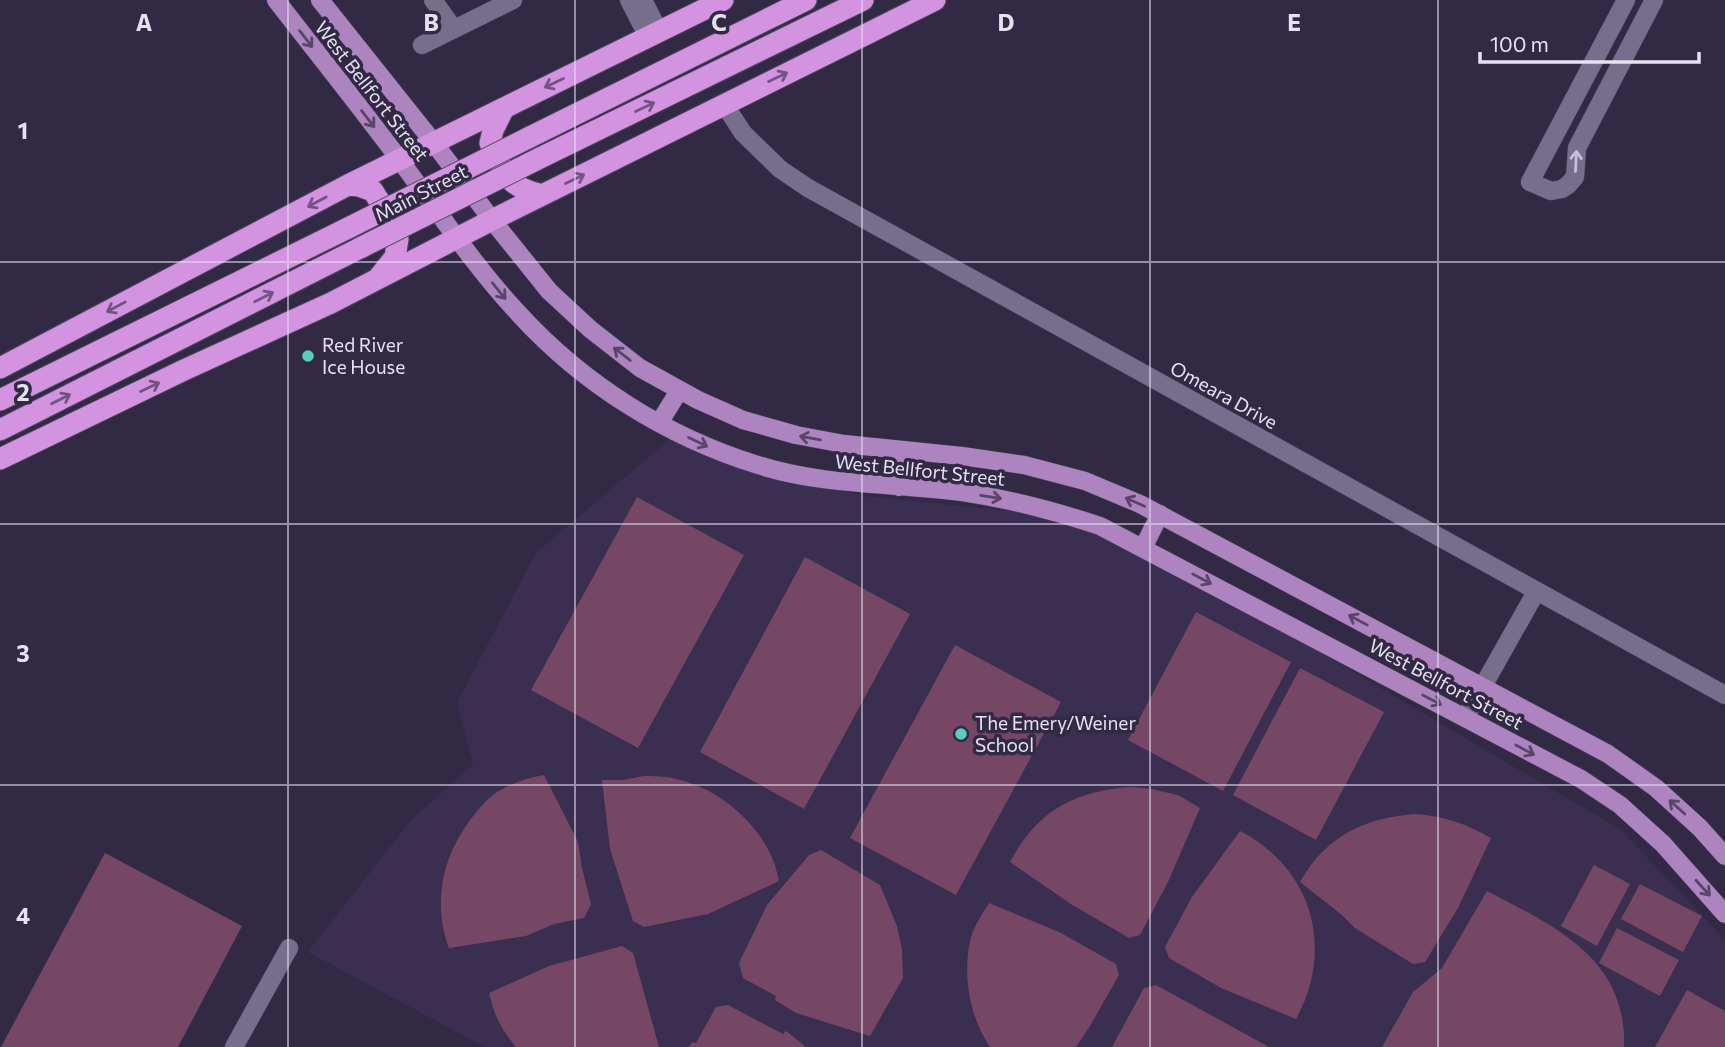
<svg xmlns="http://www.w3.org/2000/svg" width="1725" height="1047" viewBox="0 0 1725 1047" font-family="Commissioner,sans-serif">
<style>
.built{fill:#3a2f51}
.green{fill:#764764}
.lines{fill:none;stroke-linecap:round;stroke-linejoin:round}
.minor-casing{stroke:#4f485f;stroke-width:19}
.major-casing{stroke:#4f485f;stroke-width:19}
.highway-casing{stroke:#4f485f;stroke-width:23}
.minor{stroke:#776e8e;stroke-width:18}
.major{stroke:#ae84c0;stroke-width:18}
.highway{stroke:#d393e1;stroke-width:21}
.highway-bridge-casing{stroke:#4f485f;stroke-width:23;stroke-linecap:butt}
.highway-bridge{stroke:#d393e1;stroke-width:21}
.oneway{stroke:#57456a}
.oneway2{stroke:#725483}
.oneway3{stroke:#c5bed5}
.grid{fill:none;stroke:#e6e1f3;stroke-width:2;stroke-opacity:0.55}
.poi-dot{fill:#59cebf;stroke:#322a45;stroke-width:2.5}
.labels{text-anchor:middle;stroke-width:7;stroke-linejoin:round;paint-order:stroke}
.street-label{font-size:19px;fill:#e6e1f3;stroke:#322a45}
.poi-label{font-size:19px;fill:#e6e1f3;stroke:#322a45;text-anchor:start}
.grid-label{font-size:23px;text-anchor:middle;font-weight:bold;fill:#e6e1f3;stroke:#322a45;stroke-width:7;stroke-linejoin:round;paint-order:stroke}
</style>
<rect width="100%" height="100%" fill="#322a45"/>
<path class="built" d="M669 440 863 496 1058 516 1216 591 1621 830 1725 940V1047H485L308 952 411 820 473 765 457 703 536 553Z"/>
<path class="green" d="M637 497 744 555 638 748 531 690Z
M805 557 910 614 804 809 700 752Z
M1196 612 1291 662 1223 791 1128 740Z
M955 645 1061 702 956 895 850 838Z
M1300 668 1384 712 1316 840 1233 795Z
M544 775 578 842 582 868 591 904 584 918 554 924 526 936 449 948C433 904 441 861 468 823 476 812 485 800 497 792 512 783 527 778 544 775Z
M644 776C651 776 658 776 665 777 710 782 756 818 773 860 776 866 777 874 779 881L708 914 644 927 633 921 610 849 602 780H623Z
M1131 787 1151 789 1178 795 1200 808 1168 882 1140 935 1129 938 1071 904 1010 862C1037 811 1074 791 1131 787Z
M1415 814C1444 816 1467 824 1491 838L1458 908 1425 962 1413 964 1355 928 1342 915 1300 882C1326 836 1364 818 1415 814Z
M1240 831C1312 868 1335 948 1296 1019L1221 988 1169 958 1165 947 1192 897Z
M821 850 880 885 897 926 902 949 903 978 870 1036 796 1013 775 1000 776 996 743 978 739 963 767 905 809 855Z
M105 853 242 926 178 1047H1Z
M1594 865 1630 884 1597 946 1561 926Z
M1640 884 1702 916 1683 952 1621 919Z
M1487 891C1554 926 1627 958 1624 1047H1382L1413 992 1442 968Z
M989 903 1059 932 1116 964 1119 975 1090 1026 1076 1047H990C969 1017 962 972 971 937 975 925 982 914 989 903Z
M1617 928 1679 960 1660 996 1599 963Z
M622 946 633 953 659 1047H516C501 1029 494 1015 489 993L549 966Z
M1156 985 1269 1047H1112L1144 988Z
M1687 990 1725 1011V1047H1655Z
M728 1005 783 1034 786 1031 806 1047H689L692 1042 696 1043 716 1007Z"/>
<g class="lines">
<defs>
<path id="minor" d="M433 0 454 29
M629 0 648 37
M643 0 659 32
M1626 0 1530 182 1551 191 1562 189 1568 185 1575 177 1577 148 1654 0
M422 45 513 0
M724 104 743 133 780 169 808 188 1725 695
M1465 718 1536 592
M234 1047 289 948"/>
<path id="major" d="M276 0C317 53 359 105 399 159 438 211 474 266 519 314 583 384 667 437 758 465 824 486 893 483 962 492 1009 499 1055 511 1100 526L1581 779 1620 805 1663 844 1725 914
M320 0 434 143 492 220 549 291 590 329 640 368 698 400 743 420 796 435 844 444 962 456 1024 465 1085 481 1140 504 1608 754 1656 788 1700 828 1725 856
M659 423 679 391
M899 487 902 450
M1143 548 1160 514"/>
<path id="highway" d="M504 108 493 130 490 143C507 175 504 185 542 195
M530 137 806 0
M540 158 863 0
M348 185 359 186 373 191 391 220 398 239 395 257 379 277
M0 368 348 185 723 0
M0 400 348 228
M0 430 360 248
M0 459 184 370 331 303 492 220 935 0"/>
</defs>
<use href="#minor" class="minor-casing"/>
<use href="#major" class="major-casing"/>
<use href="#highway" class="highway-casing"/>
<use href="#minor" class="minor"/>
<use href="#major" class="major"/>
<use href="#highway" class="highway"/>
<defs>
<path id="highway-bridge" d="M348 228 530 137
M360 248 540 158"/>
</defs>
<use href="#highway-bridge" class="highway-bridge-casing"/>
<use href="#highway-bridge" class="highway-bridge"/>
</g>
<defs><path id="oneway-shaft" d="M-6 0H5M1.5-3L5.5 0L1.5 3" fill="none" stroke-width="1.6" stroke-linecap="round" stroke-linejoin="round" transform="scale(1.75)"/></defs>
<g class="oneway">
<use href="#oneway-shaft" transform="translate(306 39) rotate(52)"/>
<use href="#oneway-shaft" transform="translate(368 119) rotate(52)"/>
<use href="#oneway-shaft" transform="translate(499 291) rotate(51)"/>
<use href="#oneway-shaft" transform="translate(622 354) rotate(-142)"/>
<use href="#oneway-shaft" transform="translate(810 438) rotate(-170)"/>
<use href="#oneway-shaft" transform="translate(698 442) rotate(26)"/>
<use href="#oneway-shaft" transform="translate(991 497) rotate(9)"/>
<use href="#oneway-shaft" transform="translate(1135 502) rotate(-156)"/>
<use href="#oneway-shaft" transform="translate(1202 579) rotate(28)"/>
<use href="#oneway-shaft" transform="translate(1358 620) rotate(-152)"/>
<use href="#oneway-shaft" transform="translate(1432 700) rotate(28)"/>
<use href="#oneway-shaft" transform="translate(1525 750) rotate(28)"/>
<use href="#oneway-shaft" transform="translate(1677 807) rotate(-138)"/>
<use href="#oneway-shaft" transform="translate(1703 888) rotate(48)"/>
</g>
<g class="oneway2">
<use href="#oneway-shaft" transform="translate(778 77) rotate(-26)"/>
<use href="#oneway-shaft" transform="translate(554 83) rotate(154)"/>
<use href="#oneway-shaft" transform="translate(645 107) rotate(-26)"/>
<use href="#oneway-shaft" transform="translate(575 179) rotate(-26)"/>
<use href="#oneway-shaft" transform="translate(317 202) rotate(152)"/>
<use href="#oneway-shaft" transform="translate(264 297) rotate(-27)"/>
<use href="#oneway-shaft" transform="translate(116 307) rotate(152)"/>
<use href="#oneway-shaft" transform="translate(150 387) rotate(-26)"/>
<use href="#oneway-shaft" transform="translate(61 399) rotate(-27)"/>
</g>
<use class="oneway3" href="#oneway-shaft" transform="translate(1576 161) rotate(-87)"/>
<path class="grid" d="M288 0V1047M575 0V1047M862 0V1047M1150 0V1047M1438 0V1047M0 262H1725M0 524H1725M0 785H1725"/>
<g class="poi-dot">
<circle cx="308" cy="356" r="7"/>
<circle cx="961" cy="734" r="7"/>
</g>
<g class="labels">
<g class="street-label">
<text transform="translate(372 91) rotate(52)" y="7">West Bellfort Street</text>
<text transform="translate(421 193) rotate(-27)" y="7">Main Street</text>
<text transform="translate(1224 395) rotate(29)" y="7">Omeara Drive</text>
<text transform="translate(920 470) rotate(6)" y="7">West Bellfort Street</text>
<text transform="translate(1446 684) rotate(28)" y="7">West Bellfort Street</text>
</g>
<g class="poi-label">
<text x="322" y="352">Red River<tspan x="322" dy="22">Ice House</tspan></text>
<text x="975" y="730">The Emery/Weiner<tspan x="975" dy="22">School</tspan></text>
</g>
</g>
<g class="grid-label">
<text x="144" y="31">A</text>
<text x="431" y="31">B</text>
<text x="719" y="31">C</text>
<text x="1006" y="31">D</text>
<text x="1294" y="31">E</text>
<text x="23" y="139">1</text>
<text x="23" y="401">2</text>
<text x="23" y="662">3</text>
<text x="23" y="924">4</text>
</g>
<path d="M1480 52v10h219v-10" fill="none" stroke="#e6e1f3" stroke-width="3.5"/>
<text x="1490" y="52" font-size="21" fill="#e6e1f3" stroke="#322a45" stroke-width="5" paint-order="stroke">100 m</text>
</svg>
